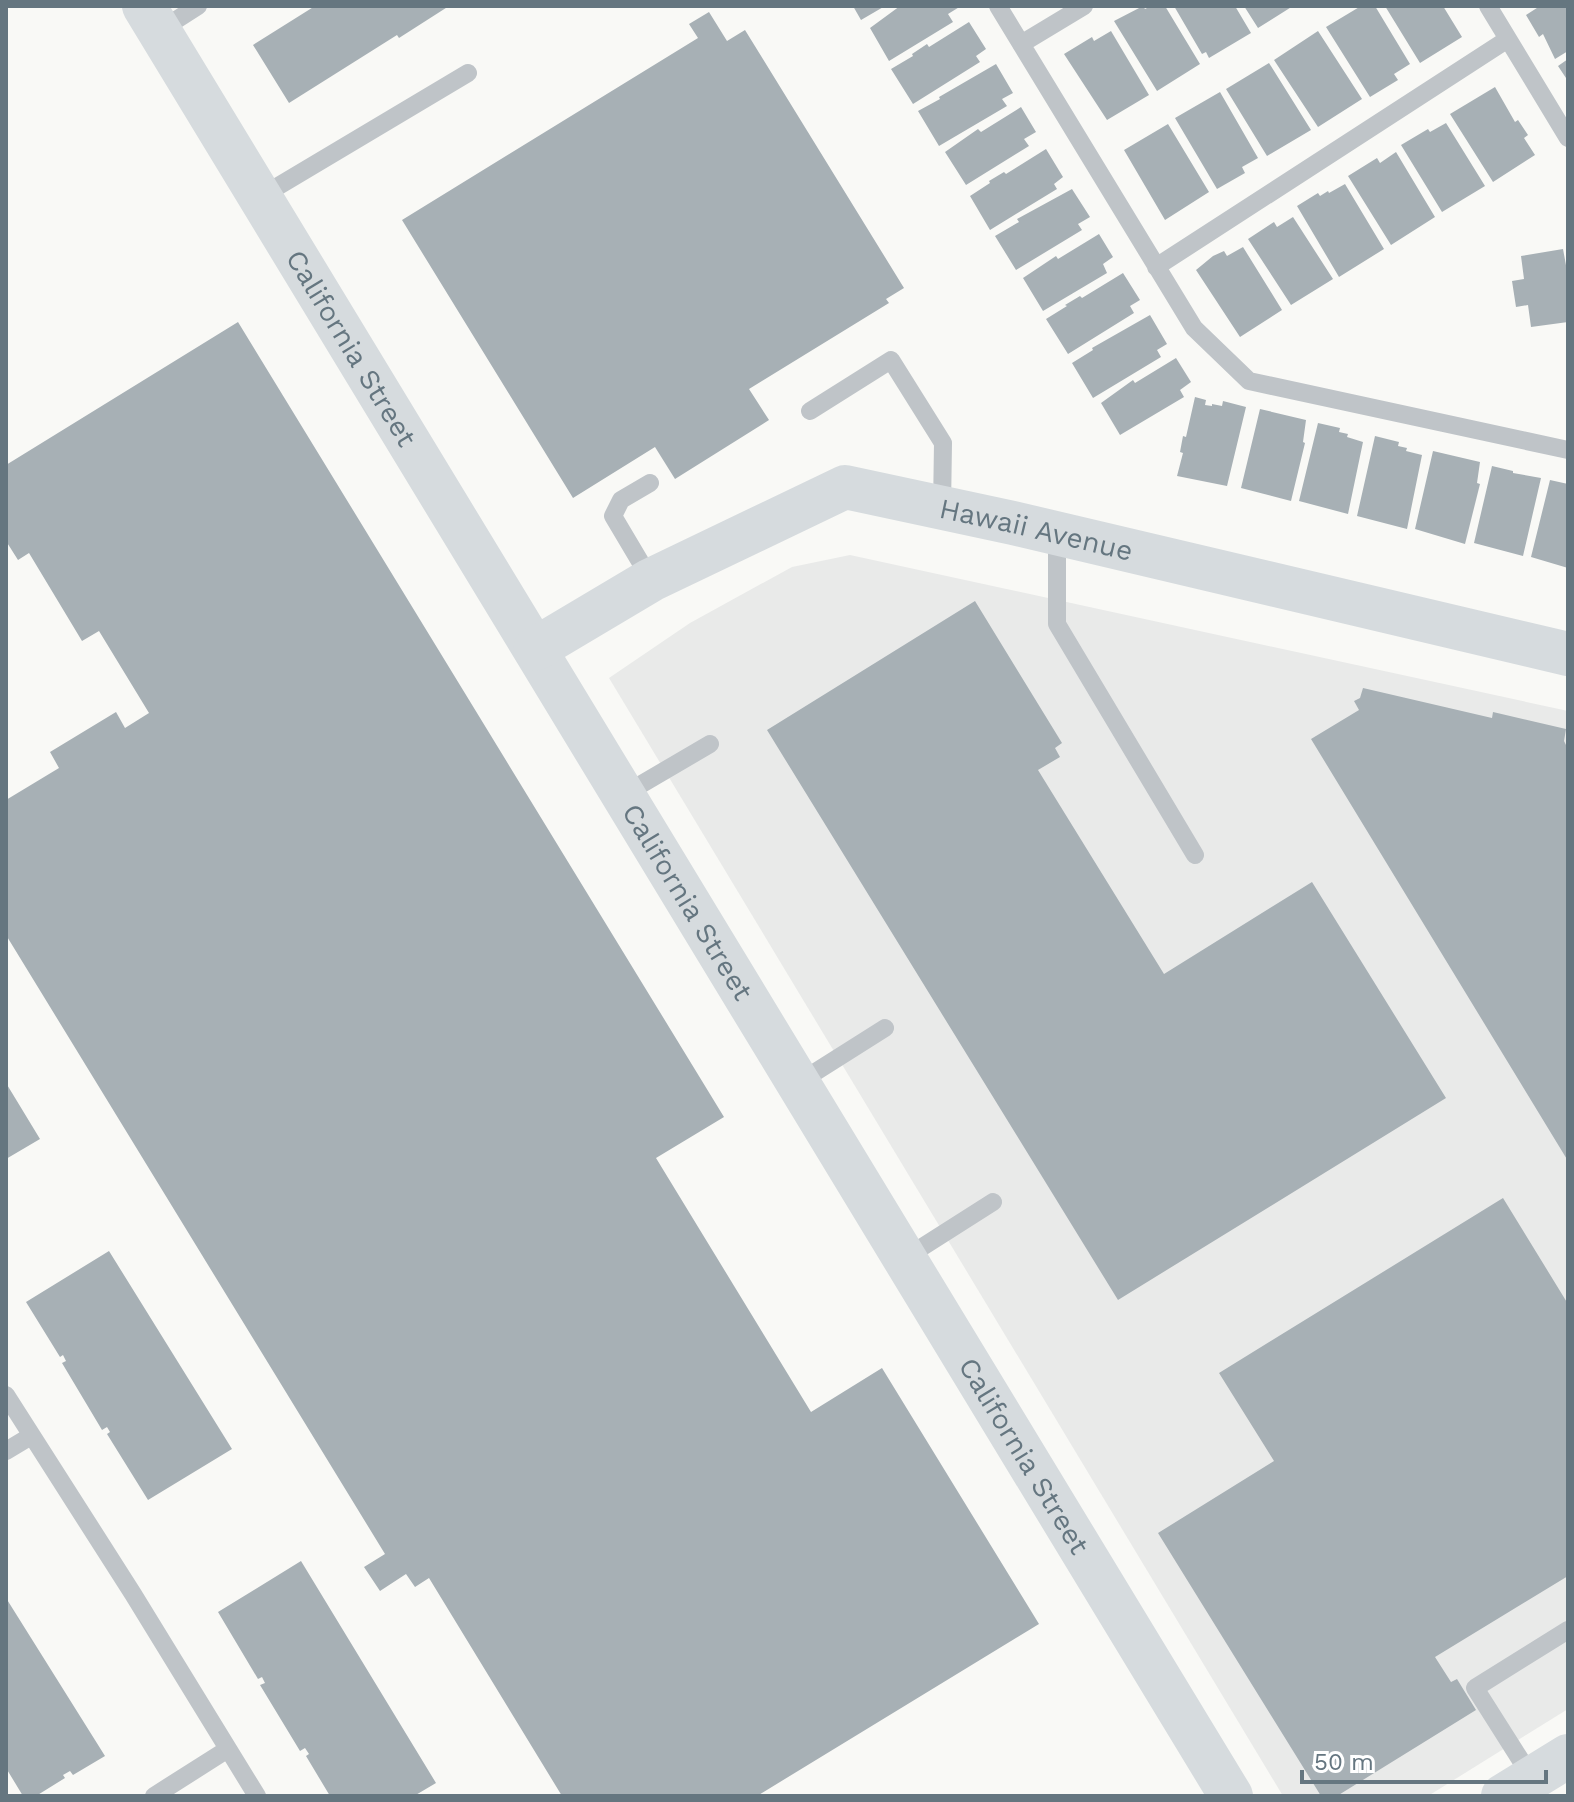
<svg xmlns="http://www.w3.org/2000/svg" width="1574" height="1802" viewBox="0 0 1574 1802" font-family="'Work Sans',sans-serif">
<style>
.built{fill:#e9eae9}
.building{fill:#a7b0b5}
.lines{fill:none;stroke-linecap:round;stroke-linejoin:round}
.lane{stroke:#bfc4c8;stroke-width:18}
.secondary{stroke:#d6dbde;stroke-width:44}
.labels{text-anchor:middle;stroke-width:8;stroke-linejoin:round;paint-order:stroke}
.street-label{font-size:28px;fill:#657680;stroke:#fff}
</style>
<rect width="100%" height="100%" fill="#f9f9f6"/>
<path class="built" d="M850 555 1568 711V1709L1428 1796H1283L609 678 690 623 792 567Z"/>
<path class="building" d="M315 6H449L399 38 397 35 289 103 253 45Z
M853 6H885L861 20Z
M900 6 905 8 961 6 948 14 953 22 889 61 870 28Z
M1143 6 1145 9 1151 6H1165L1200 64 1157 91 1114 21Z
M1174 6H1235L1251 33 1209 58 1206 52 1202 54Z
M1244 6H1293L1258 28Z
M1361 6H1375L1410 64 1394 74 1398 80 1370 97 1326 27Z
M1385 6H1443L1462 37 1420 63Z
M1540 6H1568V51L1555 59 1543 34 1539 37 1526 15Z
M709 12 727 41 745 30 904 288 886 299 889 303 749 389 769 420 675 479 655 447 573 498 402 220 698 38 689 24Z
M969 22 986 49 976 56 980 62 913 104 891 69 913 56 912 54 927 44 929 47Z
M1111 31 1149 95 1107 120 1064 54 1092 37 1094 41Z
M1318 31 1362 99 1318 127 1274 60Z
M1568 59V81L1558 66Z
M1269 63 1311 130 1267 156 1226 89Z
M996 64 1013 93 1002 99 1007 106 939 146 918 111 940 99 939 97Z
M1495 87 1515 122 1518 120 1528 135 1524 138 1535 155 1493 182 1450 114Z
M1220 92 1258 158 1242 167 1245 173 1217 189 1175 118Z
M1021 107 1036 132 1024 139 1029 146 966 185 945 152 978 129 981 132Z
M1446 123 1485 186 1442 212 1401 145 1428 129 1430 132Z
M1168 124 1209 192 1165 220 1124 150Z
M1046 149 1063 177 1054 184 1057 189 990 230 970 196 990 183 989 181 1004 172 1006 174Z
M1396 152 1435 217 1391 245 1348 176 1377 158 1380 163Z
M1345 184 1384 249 1339 277 1297 206 1318 193 1320 196 1328 191 1329 193Z
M1072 189 1090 217 1078 224 1082 230 1016 270 995 236 1019 222 1017 219Z
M1293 217 1333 279 1291 305 1248 239 1274 222 1277 227Z
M1099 234 1113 257 1103 264 1107 273 1043 311 1023 278 1056 256 1058 259Z
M1243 247 1282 310 1240 337 1196 270 1213 256 1224 251 1227 256Z
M1563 249 1568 276V322L1531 327 1528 305 1516 307 1512 281 1524 279 1521 256Z
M1123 273 1140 300 1130 306 1134 313 1068 354 1046 319 1067 306 1065 305 1080 296 1082 298Z
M1150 315 1167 344 1157 350 1161 357 1093 398 1072 363 1093 350 1092 348Z
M238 322 724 1117 656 1158 811 1412 882 1368 1039 1624 757 1796H562L429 1578 415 1587 406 1574 380 1591 364 1567 385 1554 6 935V800L59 768 50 752 116 712 125 728 149 713 99 631 82 641 29 553 18 560 6 541V465Z
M1176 358 1191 382 1180 390 1184 397 1120 435 1101 403 1133 380 1135 383Z
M1195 397 1206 400 1205 405 1212 406V404L1222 406 1223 401 1246 407 1227 486 1177 476 1183 453 1180 452 1183 436 1186 437Z
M1260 409 1306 420 1303 442 1305 443 1291 501 1241 488Z
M1318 423 1340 428 1339 432 1348 434 1347 437 1363 442 1348 514 1299 501Z
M1375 436 1399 442 1398 446 1407 448 1406 451 1422 455 1407 529 1357 516Z
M1433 451 1480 462 1477 483 1480 484 1465 544 1415 529Z
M1492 466 1513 471V473L1541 478 1523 556 1474 543Z
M1550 480 1568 484V568L1531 557Z
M975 601 1062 743 1055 748 1060 757 1038 770 1164 974 1312 882 1446 1098 1118 1300 767 730Z
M1363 688 1492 718 1493 712 1566 729 1564 741 1568 749V1161L1311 739 1359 710 1354 701 1360 698Z
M6 1083 40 1139 6 1159Z
M1503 1198 1568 1304V1576L1435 1657 1451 1682 1457 1679 1476 1710 1337 1796H1321L1158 1533 1274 1461 1219 1373Z
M109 1251 232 1449 148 1500 107 1434 110 1432 107 1427 102 1430 62 1363 66 1361 63 1355 60 1357 26 1302Z
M301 1561 436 1783 414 1796H330L306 1756 309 1754 305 1748 300 1751 260 1685 265 1683 262 1677 258 1679 218 1612Z
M6 1598 105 1756 73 1775 70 1771 63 1775 65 1778 36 1796H23L6 1768Z"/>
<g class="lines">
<path class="lane" d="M998 6 1194 328 1249 381 1568 450
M1488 6 1568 138
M159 31 198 6
M1021 44 1084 6
M260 197 468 73
M1156 267 1508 39
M810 411 891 360 943 443 942 508
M650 483 621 500 613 516 651 580
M1057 534V624L1195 855
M623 795 710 744
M798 1083 885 1028
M905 1258 993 1202
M6 1395 133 1594 257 1796
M6 1451 31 1436
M1532 1778 1475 1688 1568 1630
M154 1796 228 1749"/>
<g class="secondary">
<path id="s1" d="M144 6 1231 1796"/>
<path id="s2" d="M535 649 651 580 845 487 1013 523 1568 654"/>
<path d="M1503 1796 1568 1756"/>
</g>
</g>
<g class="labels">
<g class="street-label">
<text dy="10" stroke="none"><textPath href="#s1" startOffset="400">California Street</textPath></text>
<text dy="10" stroke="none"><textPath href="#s2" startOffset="546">Hawaii Avenue</textPath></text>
<text dy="10" stroke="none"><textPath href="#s1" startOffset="1048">California Street</textPath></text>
<text dy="10" stroke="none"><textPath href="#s1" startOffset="1696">California Street</textPath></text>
</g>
</g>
<rect width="1574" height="1802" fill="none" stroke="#657680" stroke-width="16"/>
<path d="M1302 1770v12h244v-12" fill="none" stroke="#657680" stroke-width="4"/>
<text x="1314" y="1770" font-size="24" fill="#657680" stroke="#ffffff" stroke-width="6" paint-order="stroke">50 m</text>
</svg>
